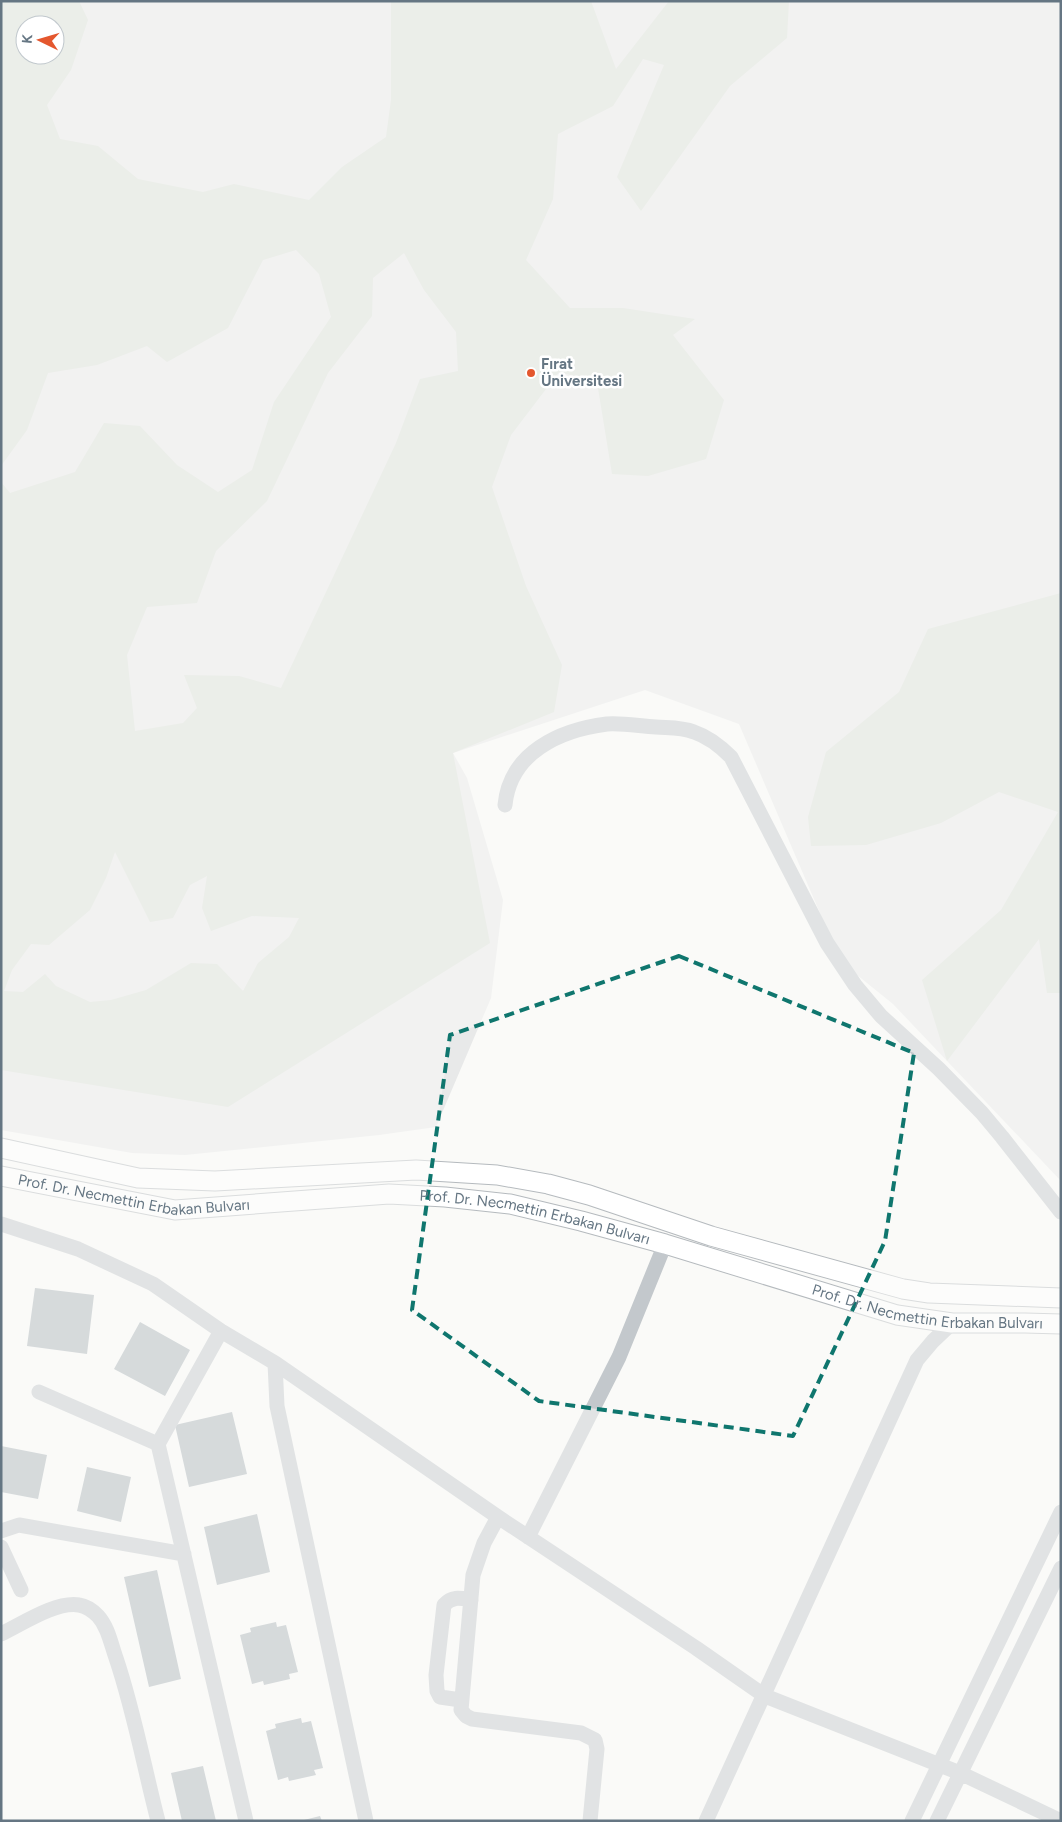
<svg xmlns="http://www.w3.org/2000/svg" width="1062" height="1822" viewBox="0 0 1062 1822" font-family="Figtree,sans-serif">
<style>
.built{fill:#e8e9e9;fill-rule:evenodd}
.green{fill:#dadfd7;fill-rule:evenodd}
.building{fill:#aab3b9}
.lines{fill:none;stroke-linecap:round;stroke-linejoin:round}
.major-casing{stroke:#b5babe;stroke-width:21}
.minor{stroke:#c3c8cc;stroke-width:15}
.major{stroke:#fff;stroke-width:19}
.marked{fill:none;stroke:#0f766e;stroke-width:4;stroke-dasharray:10 6;stroke-linejoin:round}
.poi-dot{fill:#e4572e;stroke:#fff;stroke-width:2}
.labels{text-anchor:middle;stroke-width:5;stroke-linejoin:round;paint-order:stroke}
.poi-label{font-size:15px;font-weight:bold;fill:#657683;stroke:#fff;text-anchor:start}
.street-label{font-size:15px;fill:#657683;stroke:#fff}
</style>
<rect width="100%" height="100%" fill="#fafaf8"/>
<path class="built" d="M1 1H1061V1181L893 1004 841 962 739 724 645 690 453 753 467 778 503 900 491 998 436 1127 379 1135 185 1155 132 1153 1 1130ZM25 25H55V55H25Z"/>
<path class="green" d="M1 1H79L88 20 71 70 47 105 60 139 98 146 138 179 203 192 234 184 309 200 342 167 386 137 391 100V1H591L616 69 669 1H789L787 38 730 86 641 211 617 177 664 65 643 59 613 106 558 134 553 199 526 260 570 308H623L695 319 673 335 724 400 706 459 648 476 612 474 597 382 559 372 511 435 492 487 526 586 562 665 554 712 453 753 490 943 228 1107 1 1070V482L10 493 75 472 104 423 140 426 177 465 218 492 252 470 274 402 331 317 319 274 296 250 263 260 228 328 167 362 147 346 97 365 48 373 27 430 1 466ZM25 25H55V55H25ZM404 253 424 290 456 332 458 371 420 379 396 443 281 688 239 676 184 675 197 708 183 723 135 731 127 655 147 607 197 603 216 551 267 501 328 373 372 316 373 278ZM115 852 150 922 173 918 190 885 207 876 202 908 211 931 252 916 299 918 289 937 258 963 243 991 217 964 191 963 146 990 111 1000 90 1002 56 986 45 974 23 992 4 991 12 970 31 944 49 945 90 910 106 878Z
M1061 593V993H1047L1039 939 947 1061 922 980 1001 910 1058 812 999 792 941 823 866 845 811 846 808 817 826 752 899 692 928 629Z"/>
<path class="building" d="M35 1288 94 1295 87 1354 27 1346Z
M140 1322 190 1350 165 1396 114 1369Z
M232 1412 247 1474 189 1487 175 1425Z
M1 1446 47 1455 38 1499 1 1492Z
M87 1467 131 1477 121 1522 77 1511Z
M257 1514 270 1572 217 1585 204 1527Z
M157 1570 181 1679 149 1687 124 1577Z
M276 1622 277 1627 286 1625 298 1672 289 1674 290 1679 264 1685 263 1681 252 1684 240 1635 251 1632 250 1628Z
M301 1718 302 1723 311 1721 323 1768 314 1770 316 1775 289 1781 288 1777 278 1780 266 1731 276 1728 275 1724Z
M203 1766 216 1821H182L171 1773Z
M320 1816 322 1821H304V1820Z"/>
<g class="lines">
<defs>
<g id="major">
<path d="M1 1148 138 1178 215 1181 416 1170 497 1175 548 1184 589 1195 711 1236 903 1289 929 1293 1061 1298"/>
<path id="s1" d="M1 1176 175 1210 389 1194 445 1197 510 1204 581 1221 665 1244 897 1315 952 1323H1025L1061 1324"/>
</g>
</defs>
<use href="#major" class="major-casing"/>
<path class="minor" d="M505 805C510 753 559 730 607 724 624 723 639 726 656 727 669 728 681 727 694 732 709 737 720 746 731 757L827 943 855 985 881 1016 939 1069 982 1113 1002 1137 1061 1212
M1 1224 78 1249 153 1284 221 1331 275 1363 498 1517 696 1648 765 1696 960 1773 1061 1821
M275 1363 277 1406 366 1821
M39 1392 158 1444 246 1821
M158 1444 221 1331
M498 1517 484 1543 473 1575 461 1710 466 1716 472 1719 581 1733 595 1740 597 1749 590 1821
M1 1531 19 1525 184 1554
M528 1537 619 1357 665 1244
M1 1547 21 1590
M1 1634C22 1624 56 1601 79 1605 86 1606 93 1611 98 1616 108 1627 111 1644 116 1658 134 1711 144 1767 158 1821
M461 1700 440 1697 437 1691 436 1675 444 1605C452 1596 460 1598 471 1600
M706 1821 917 1360 933 1341 952 1323
M912 1821 1061 1512
M937 1821 1061 1568"/>
<use href="#major" class="major"/>
</g>
<path d="M0 0H1062V1822H0ZM679 956 914 1053 885 1241 793 1436 539 1401 412 1310 450 1035Z" fill="#fafaf8" fill-opacity=".55" fill-rule="evenodd"/>
<path class="marked" d="M679 956 914 1053 885 1241 793 1436 539 1401 412 1310 450 1035Z"/>
<circle class="poi-dot" cx="531" cy="373" r="5"/>
<g class="labels">
<g class="poi-label">
<text x="541" y="369">Fırat<tspan x="541" dy="17">Üniversitesi</tspan></text>
</g>
<g class="street-label">
<text dy="5" stroke="none"><textPath href="#s1" startOffset="135">Prof. Dr. Necmettin Erbakan Bulvarı</textPath></text>
<text dy="5" stroke="none"><textPath href="#s1" startOffset="540">Prof. Dr. Necmettin Erbakan Bulvarı</textPath></text>
<text dy="5" stroke="none"><textPath href="#s1" startOffset="945">Prof. Dr. Necmettin Erbakan Bulvarı</textPath></text>
</g>
</g>
<rect width="1062" height="1822" fill="none" stroke="#657683" stroke-width="5"/>
<g transform="translate(40 40) rotate(275)"><circle r="24" fill="#ffffff" stroke="#c1c8cd"/>
<path d="M0-4L9 19L0 12L-9 19Z" fill="#e4572e"/>
<text y="-8" font-size="14" font-weight="bold" text-anchor="middle" fill="#657683">K</text>
</g>
</svg>
